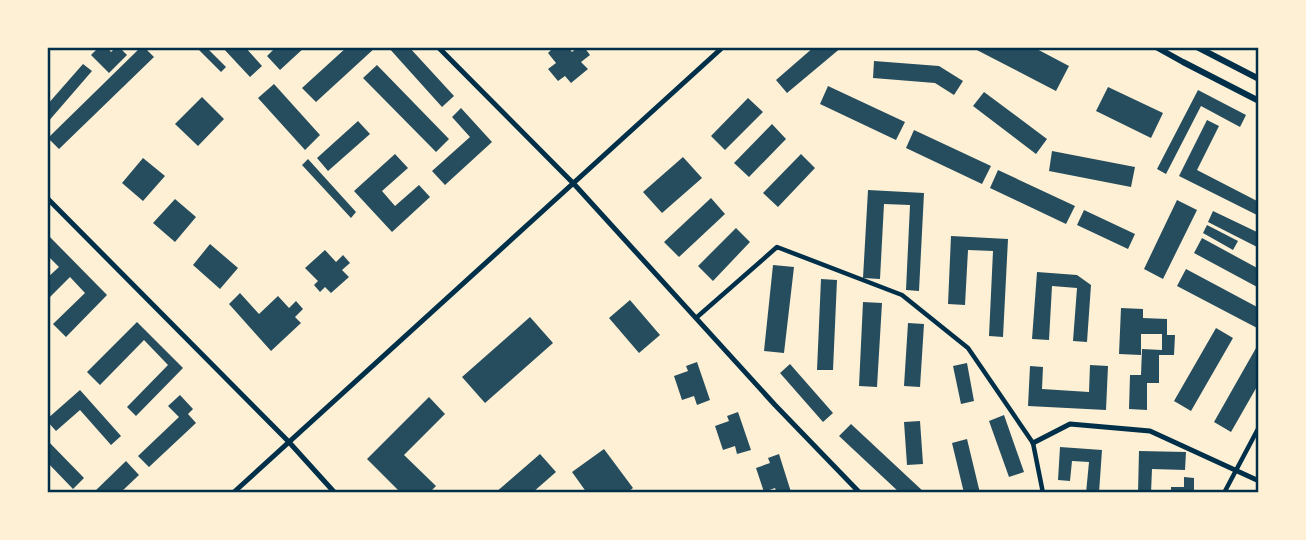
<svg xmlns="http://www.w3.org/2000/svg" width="1306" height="540" viewBox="0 0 1306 540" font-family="Mulish,sans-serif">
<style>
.building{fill:#264d5e}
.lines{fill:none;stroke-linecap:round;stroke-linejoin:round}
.minor{stroke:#003049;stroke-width:4.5}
.tertiary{stroke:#003049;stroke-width:5}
.primary{stroke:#003049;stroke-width:6}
.neatline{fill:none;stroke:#003049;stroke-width:2.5}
</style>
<rect width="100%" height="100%" fill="#fdf0d5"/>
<path class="building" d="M99 47H107L111 52 116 47H119L127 55 109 73 91 55Z
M141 47H144L154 57 59 149 48 138Z
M196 47H206L226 67 221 72Z
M222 47H245L262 66 250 77Z
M276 47H305L280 70 267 56Z
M347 47H376L316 102 302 88Z
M388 47H409L454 96 442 107Z
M554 47H568L572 52 578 47H584L590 55 581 62 588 69 571 83 565 76 558 81 548 69 556 63 548 53Z
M814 47H842L787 93 776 80Z
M971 47H1033L1069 66 1056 91Z
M874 61 939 66 963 81 954 95 935 83 873 78Z
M83 64 92 71 47 123V105Z
M377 65 449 139 436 152 363 78Z
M274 84 320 135 305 150 258 98Z
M828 86 905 122 896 140 820 104Z
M1108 87 1163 113 1151 138 1096 111Z
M1198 90 1246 115 1240 127 1201 106 1166 174 1157 169Z
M984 92 1047 139 1036 154 973 106Z
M202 97 224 119 198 146 175 124Z
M748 98 763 112 725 150 711 136Z
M461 108 492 142 445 185 432 171 470 137 452 117Z
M1207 120 1219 126 1197 170 1259 202V216L1179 176Z
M358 121 370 134 328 171 317 158Z
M772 124 786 139 749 177 734 163Z
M914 130 991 166 982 184 906 148Z
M1052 151 1135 167 1131 187 1049 171Z
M395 154 408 168 382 191 395 206 419 185 430 197 392 232 354 191Z
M801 154 815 168 778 207 763 193Z
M683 157 702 178 662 213 643 192Z
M143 158 165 176 143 201 122 183Z
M308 159 356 212 351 218 302 165Z
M998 170 1075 206 1066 224 990 188Z
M868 190 924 193 919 291 906 290 910 205 884 204 880 279 863 278Z
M711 198 725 214 679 257 664 242Z
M175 199 196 217 175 242 153 223Z
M1177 200 1197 210 1163 279 1144 269Z
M1084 210 1135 234 1128 249 1077 225Z
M1213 211 1259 233V248L1208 222Z
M1207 225 1238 241 1233 250 1203 233Z
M736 228 750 242 713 281 698 266Z
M47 234 107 295 66 337 53 324 85 293 70 277 47 300V278L59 267 47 255Z
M951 236 1008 239 1003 337 989 336 993 251 968 250 965 305 948 304Z
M1202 238 1259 269V288L1194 253Z
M210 244 238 268 220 289 193 265Z
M325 250 336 262 343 255 350 263 342 270 349 277 331 293 325 287 320 292 314 285 318 281 305 268Z
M773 265 794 267 784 353 764 351Z
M1186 269 1259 308V329L1177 286Z
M1037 272 1077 275 1091 285 1087 342 1073 341 1077 288 1052 286 1049 340 1032 339Z
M821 279 837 280 833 370H817Z
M240 293 259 314 278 296 289 308 296 301 303 309 295 317 301 323 271 351 229 304Z
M630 300 660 335 639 353 609 318Z
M863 302 882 303 877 387 859 386Z
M1121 308 1143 309V318L1167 319V335H1175L1174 355H1159V383H1147V410L1129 409 1130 375H1141L1142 349 1162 350V334H1141V355L1119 354Z
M530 317 553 343 485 403 462 377Z
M137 322 183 368 136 416 127 407 168 365 144 340 100 385 87 372Z
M908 323 924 324 920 387 904 386Z
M1216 328 1233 338 1191 411 1174 401Z
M1256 348 1259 350V383L1231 432 1214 422Z
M697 362 710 400 697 405 694 396 682 400 674 376 688 371 686 366Z
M967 363 974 401 961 404 953 366Z
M790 364 833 413 823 422 780 373Z
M1090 365 1108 366 1106 410 1028 406 1030 366 1043 367 1042 389 1089 392Z
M80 390 121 436 111 445 80 410 56 431 47 421V419Z
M180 395 193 409 188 414 196 423 149 467 138 456 179 417 168 406Z
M429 397 445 414 404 455 436 486 429 493H401L367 459Z
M738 412 751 450 737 454 735 446 723 450 715 426 729 421 727 416Z
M1004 415 1024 472 1009 477 989 421Z
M920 421 923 464 907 465 904 422Z
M851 424 925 493H900L839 436Z
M967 439 980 493H964L952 443Z
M47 440 84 478 73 489 47 462Z
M1060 447 1102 450 1099 493H1086L1089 462 1072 461 1070 481 1058 480Z
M604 449 633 488 627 493H587L572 472Z
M1139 451 1186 452 1185 470 1152 469 1151 493H1138Z
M540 454 556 472 532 493H495Z
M779 454 791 492 777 493 775 488 764 492 756 468 770 463 768 458Z
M126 461 139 475 120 493H93Z
M1184 477 1194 478V491L1181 490V493H1171V487H1184Z"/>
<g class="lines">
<path class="minor" d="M696 318 777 247 902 295 968 348 1033 443 1043 493
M1224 493 1259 427"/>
<path class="tertiary" d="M438 47 574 184 775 405 860 493
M47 198 288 441 335 493
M1033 443 1070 424 1150 431 1259 481
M233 493 723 47"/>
<path class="primary" d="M1156 47 1183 62 1259 101
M1197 47 1259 79"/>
</g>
<rect width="1306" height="540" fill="none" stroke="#fdf0d5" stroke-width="98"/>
<rect x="49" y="49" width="1208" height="442" class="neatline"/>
</svg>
